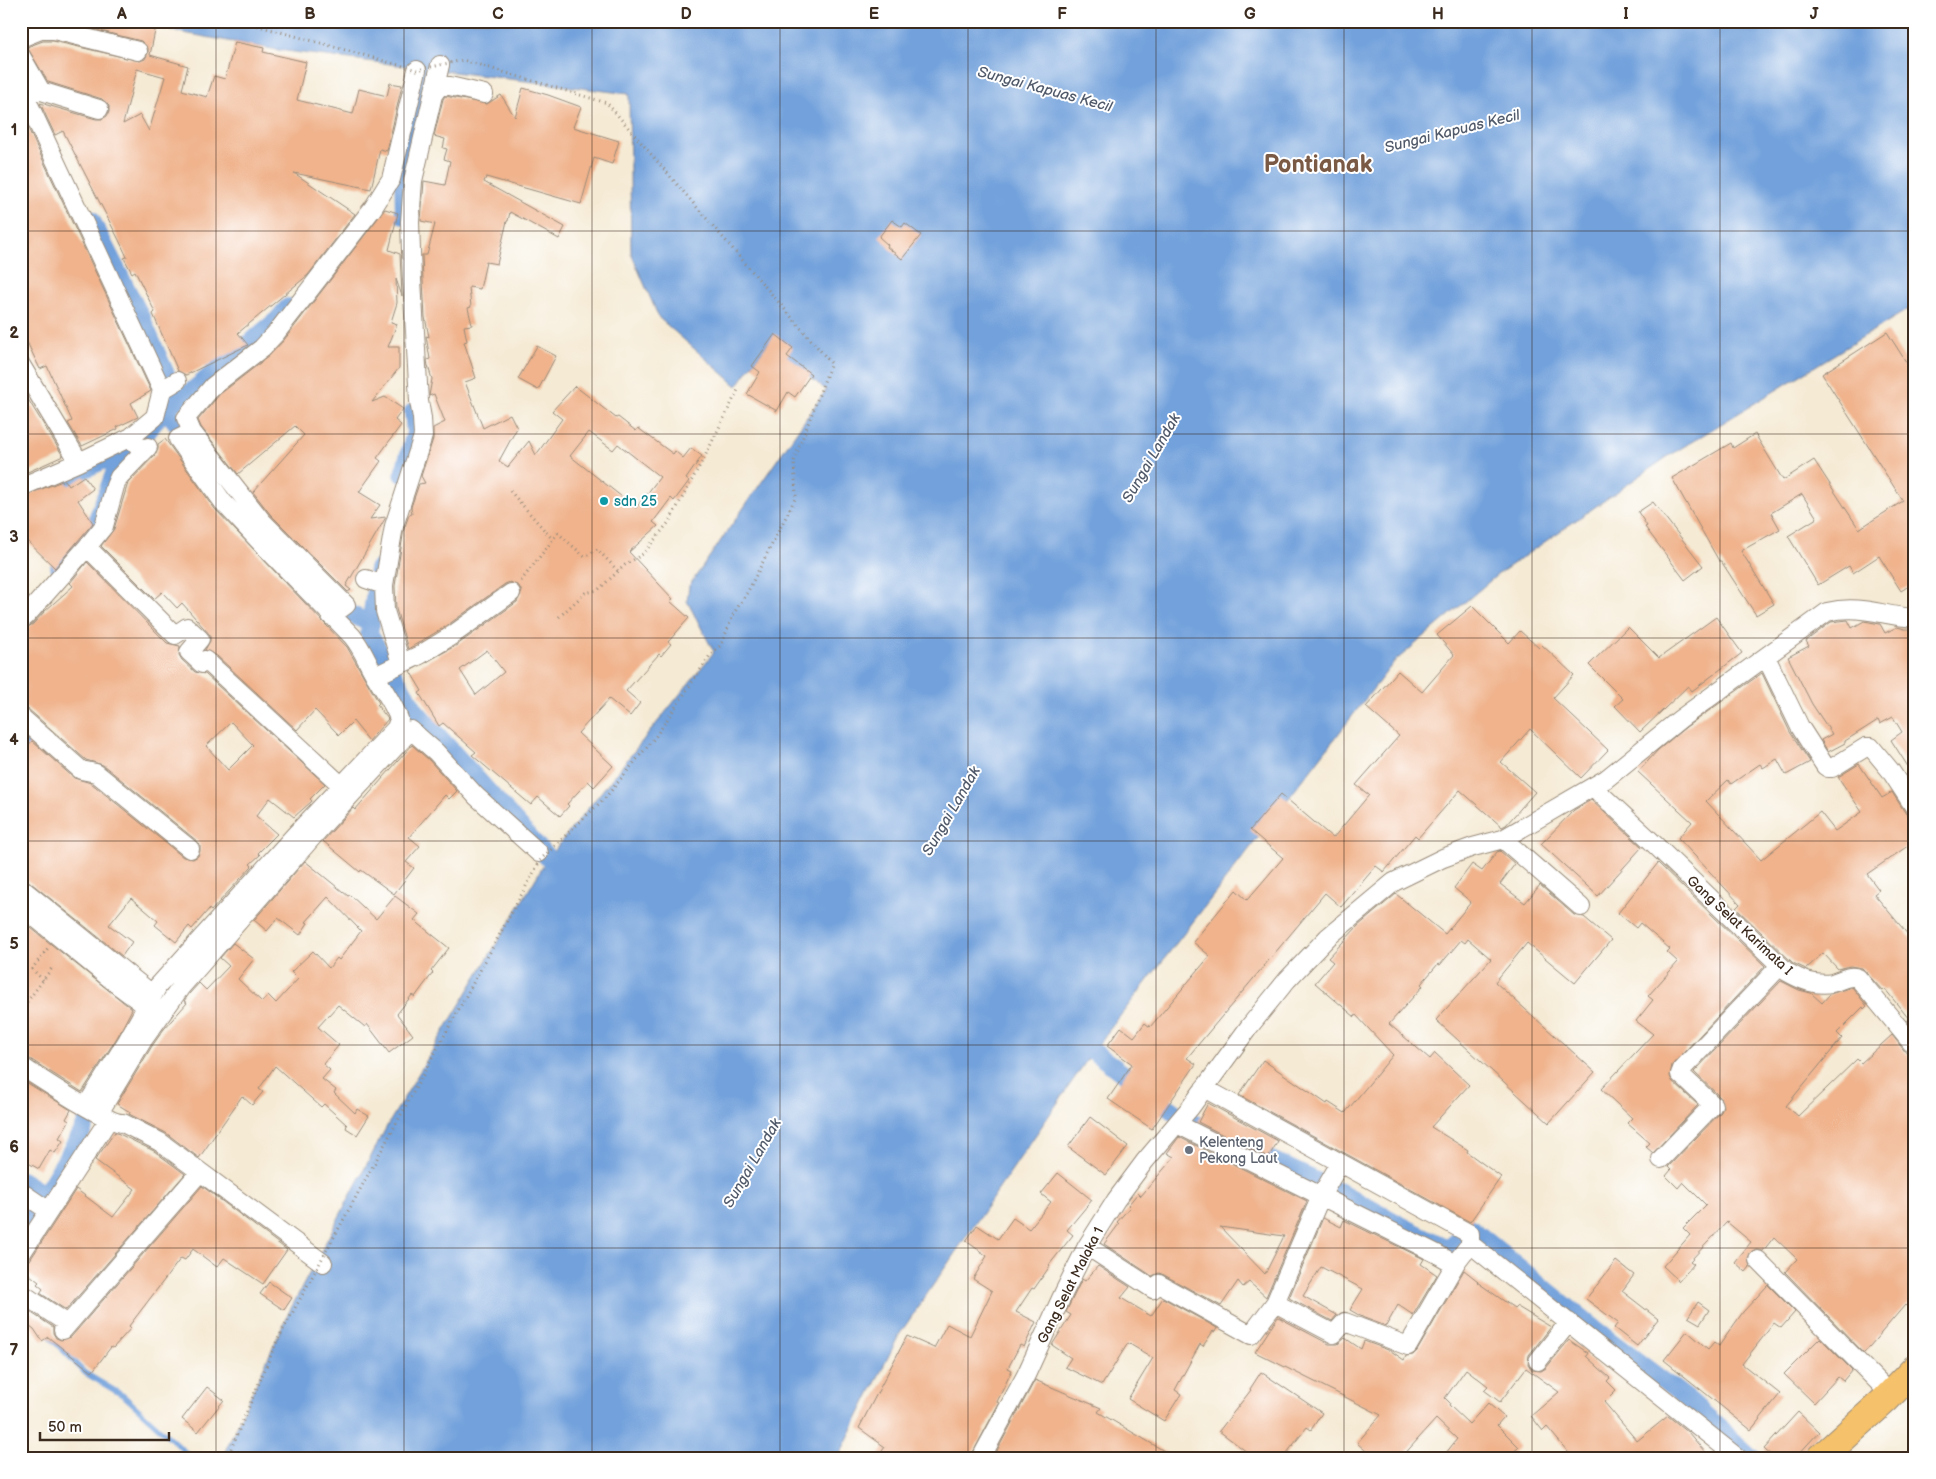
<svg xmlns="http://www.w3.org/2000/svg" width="1936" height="1479" viewBox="0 0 1936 1479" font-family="'Balsamiq Sans',sans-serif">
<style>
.water{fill:#72a1db;stroke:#56667c}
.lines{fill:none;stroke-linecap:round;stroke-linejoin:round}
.stream{stroke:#72a1db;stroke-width:5}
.canal{stroke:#72a1db;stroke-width:18}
.building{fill:#f0b38c;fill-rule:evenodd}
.street-casing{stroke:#988a79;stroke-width:20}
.highway-casing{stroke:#988a79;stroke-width:30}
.path{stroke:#988a79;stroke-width:3;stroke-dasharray:1 4;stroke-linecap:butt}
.street{stroke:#fff;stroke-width:18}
.highway{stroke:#f5c16b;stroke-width:28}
.path-bridge{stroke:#988a79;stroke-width:3;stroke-dasharray:1 4;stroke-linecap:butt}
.grid{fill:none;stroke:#3b2a1e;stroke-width:1;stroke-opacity:0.55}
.culture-dot{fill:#0f9aa8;stroke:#fff;stroke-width:2}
.worship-dot{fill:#6b7280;stroke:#fff;stroke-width:2}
.labels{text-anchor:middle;stroke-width:4;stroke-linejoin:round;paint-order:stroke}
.culture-label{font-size:14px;fill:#0d838f;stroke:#fff;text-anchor:start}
.street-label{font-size:14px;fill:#3b2a1e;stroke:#fff}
.worship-label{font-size:14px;fill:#5b616d;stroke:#fff;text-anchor:start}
.water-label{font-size:15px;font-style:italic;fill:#515a6a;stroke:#fff}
.town-label{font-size:24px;font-weight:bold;fill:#7a5a44;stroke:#fff}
.neatline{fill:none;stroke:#3b2a1e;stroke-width:2}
.grid-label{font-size:16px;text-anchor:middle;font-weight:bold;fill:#3b2a1e}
</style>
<rect width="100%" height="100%" fill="#fff"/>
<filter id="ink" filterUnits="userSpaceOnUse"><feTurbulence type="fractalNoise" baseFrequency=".02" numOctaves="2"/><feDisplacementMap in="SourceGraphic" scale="10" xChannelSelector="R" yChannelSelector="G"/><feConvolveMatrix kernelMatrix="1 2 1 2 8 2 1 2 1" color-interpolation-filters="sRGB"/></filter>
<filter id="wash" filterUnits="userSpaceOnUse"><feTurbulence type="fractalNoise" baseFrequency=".0096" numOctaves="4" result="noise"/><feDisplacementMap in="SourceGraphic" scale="20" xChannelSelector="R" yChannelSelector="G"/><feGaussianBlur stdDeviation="1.12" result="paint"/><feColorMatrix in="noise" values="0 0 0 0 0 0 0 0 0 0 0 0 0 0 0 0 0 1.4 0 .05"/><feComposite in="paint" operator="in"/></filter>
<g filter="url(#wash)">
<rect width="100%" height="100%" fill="#f5ead4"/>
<path class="water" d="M117 21H1915V305L1667 457 1497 575 1394 662 1093 1051 899 1335 838 1458H222L290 1310 387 1126 548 858 714 652 687 601 689 586 826 390 768 343 737 386 659 318 631 253 629 94 278 50Z"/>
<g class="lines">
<path class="stream" d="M51 1338 85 1373 124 1396 192 1458"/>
<path class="canal" d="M403 169 404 216
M396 178 403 169 425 76
M91 219 141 317 177 399
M165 408 194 446
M403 474 415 433 413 412
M48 484 76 473 122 452
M59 567 96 522 122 452 135 449 165 408 193 390 277 320 288 307
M378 569 369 634 416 711 548 858
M331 599 344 611 371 624
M21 724 29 731 21 740
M150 1011 189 964
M1093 1051 1182 1118 1342 1193 1408 1229 1448 1248 1471 1228 1596 1330 1690 1401 1752 1458
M21 1180 45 1195
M21 1234 81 1134 98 1097"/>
</g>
<g id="blocks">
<path class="building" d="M157 21 150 55 188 66 182 90 207 97 214 76 225 79 235 42 264 48 263 52 306 62 297 100 353 114 359 89 387 96 390 83 402 85 387 151 380 149 371 189 294 173 355 214 308 275 238 333 248 345 186 375 178 371 153 314 155 312 135 271 132 273 124 258 127 257 119 240 63 131 55 135 40 103 96 119H102L107 116 109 112V106L102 99 48 82 27 47 43 41H53L140 61 145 59 148 53V48L141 41 64 22ZM137 69 165 77 149 131 140 115 123 124Z
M523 88 548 95 581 107 573 127 619 141 612 164 594 158 581 204 486 177 484 182 565 227 559 239 510 212 508 221H507L497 264 486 262 480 289 469 287 471 307 468 308 472 325 464 326 467 341 464 342 476 378 465 382 483 428 510 414 517 428 499 461 508 467 529 441 536 455 562 419 552 411 575 386 616 418 618 417 636 431 638 428 673 454 675 451 683 458 691 448 702 456 686 479 689 481 674 501 671 498 653 522 658 526 629 552 673 599 670 601 689 618 668 642 671 644 661 656 659 654 626 691 640 703 630 716 609 699 578 733 613 766 594 787 588 781 567 804 569 806 560 816 538 797 531 805 472 755 476 752 443 723 439 726 419 693 422 691 410 671 457 645 517 602 522 592 519 586 510 582 505 584 445 627 408 649 396 609 395 586 404 529 409 515 412 514 411 507 419 484 425 483 421 476 433 439V428L445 422 434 394 429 396 432 379 428 366 427 360 430 359 426 336 429 337 425 317 423 280 422 255H427L435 224 421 221 424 181 445 185 450 161 444 159 447 149 443 148 445 139 434 136 443 99 445 96 487 104 501 95 515 117ZM589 432 613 450 618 444 660 477 636 508 570 456ZM487 650 504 672 476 695 460 670Z
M21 113 151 391 131 403 138 417 117 427 118 429 82 446 68 423 72 421 47 366 40 369 27 342 21 344V182L28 178 21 164Z
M385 209 398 213 389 250 400 254 402 296 396 279 397 303 391 322 397 324 388 347H399V368L372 402 385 397 403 409 395 420 401 425 377 458 381 461 359 492 380 505 370 519 386 517 346 586 351 590 348 592 270 514 253 492 304 435 295 426 238 474 201 427 198 420 220 394 269 356 284 340Z
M892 220 902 227 905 223 921 235 902 259 887 247 888 245 879 237Z
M1887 332 1915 376V582L1901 591 1879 556 1853 573 1849 566 1818 585 1788 536 1817 518 1802 494 1771 513 1780 529 1741 551 1774 604 1756 615 1721 561H1719L1672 478 1731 443 1733 448 1755 434 1783 480 1814 460 1859 529 1903 501 1822 374Z
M775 334 793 348 787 356 811 374 795 397 788 392 777 411 747 394 760 372 752 366Z
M537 346 556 356 538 390 518 379Z
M21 388 63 456 21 475Z
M165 439 215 509 347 647 379 703 377 705 388 719 369 741 353 721 339 735 315 710 297 730 217 656 205 650 210 641V635L182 603 177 608 162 592 154 599 101 546 114 529 128 483 156 454 158 449V444Z
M84 476 93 489 78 500 93 523 55 568 21 535V497L65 480 69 486Z
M1653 502 1703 566 1685 580 1645 527 1647 526 1638 512Z
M87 562 167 643 180 646 179 655 182 660 195 672 205 674 325 784 310 799 312 801 294 817 270 798 256 816 277 834 258 853 260 855 250 864 252 866 219 902 211 911 209 909 192 929 189 926 176 942 155 925 158 921 131 898 109 925 132 942 122 956 21 875V754L32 741 74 778 91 783 183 857 193 859 198 856 200 851V846L197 841 103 765 86 760 28 709 21 707V627H28L33 624 45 611 73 586 70 583ZM231 722 253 745 228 770 206 746Z
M1472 606 1509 643 1520 631 1539 648 1542 645 1574 675 1553 698 1608 750 1581 778 1530 729 1501 762 1535 792 1506 825 1502 827 1460 790 1418 838 1415 835 1384 872 1376 866 1341 907 1325 893 1187 1058 1196 1064 1152 1129 1108 1099 1132 1064 1107 1046 1121 1027 1134 1037 1145 1023 1150 1027 1210 956 1193 942 1236 890 1247 900 1283 858 1250 830 1281 794 1333 838 1369 795 1356 785 1399 736 1366 707 1398 671 1422 692 1454 655 1437 635Z
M1716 617 1742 653 1692 691 1688 686 1640 732 1615 706 1623 699 1589 665 1628 627 1659 658Z
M1848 620 1852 628 1864 621 1880 624 1885 633 1897 627 1905 629H1915V788L1909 780 1914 776 1891 740 1902 732 1893 717 1880 724 1878 720 1845 741V743L1828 752 1821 740 1832 734 1812 704 1788 657 1809 646 1806 641 1831 622Z
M1762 673 1790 732 1810 762 1786 775 1777 759 1763 768 1760 764 1731 784 1728 780 1706 801 1761 860 1820 812 1835 831 1862 812 1838 777 1859 764 1882 798 1892 792 1906 814 1915 818V841L1867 874 1879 890 1874 894 1915 943V1030L1907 1021 1909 1019 1885 989 1883 991 1862 968 1850 966 1838 969 1823 953 1806 969 1793 963 1736 908 1740 904 1678 838 1692 822 1638 772 1658 750 1686 727Z
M412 745 429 760 457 791 449 799 445 795 409 837 420 846 406 862 414 868 394 894 361 870 360 872 323 841 353 808 355 810Z
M1591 800 1642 847 1598 896 1541 844 1574 810Z
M1500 851 1515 864 1500 884 1525 903 1540 885 1574 915 1584 917 1611 940 1575 983 1527 943 1495 982 1595 1072 1549 1123 1436 1020 1491 959 1468 939 1465 943 1461 940 1440 965 1438 964 1421 984 1423 986 1389 1024 1430 1059 1435 1053 1469 1085 1431 1127 1468 1150 1467 1152 1501 1177 1470 1222 1239 1095 1263 1060 1327 1104 1328 1102 1345 1113 1393 1055 1356 1015 1355 1017 1315 983 1333 962 1328 958 1358 926 1396 894 1445 934 1471 902 1454 888 1472 864 1482 871 1497 852Z
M305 861 348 896 350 895 376 919 395 896 419 914 414 920 449 948 431 971 433 973 423 986 415 997 412 995 397 1014 413 1035 389 1053 367 1024 365 1027 338 1005 318 1027 339 1045 323 1064 330 1070 322 1079 336 1090 334 1093 355 1113 357 1109 369 1116 357 1135 346 1128 347 1125 324 1104 321 1107 275 1066 259 1089 263 1092 252 1105 242 1096 199 1158 166 1133 129 1114 130 1112 117 1104 152 1046 164 1029 187 1003 184 1001 189 994 199 983 206 990 229 966 220 958 233 943 254 959 238 979 262 1002 268 995 276 1003 298 979 291 972 313 951 329 968 337 958 339 960 361 931 328 897 306 922 308 923 300 935 278 918 267 931 254 920Z
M1658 863 1765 966 1672 1065 1670 1076 1672 1081 1698 1105 1653 1153 1646 1147 1650 1143 1627 1123 1632 1118 1601 1089 1653 1034 1636 1021 1653 1000 1648 996 1678 962 1667 952 1670 949 1640 923 1636 928 1618 913Z
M21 920 132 1009 118 1036 82 1092 27 1057 21 1055Z
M1781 981 1799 990 1811 993 1822 1003 1830 994 1852 987 1867 1006 1864 1009 1863 1007 1837 1033 1842 1038 1786 1106 1798 1116 1857 1059 1861 1063 1892 1035 1907 1054 1915 1057V1297L1906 1306 1905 1305 1864 1353 1785 1272 1797 1259 1774 1237 1763 1251 1756 1250 1750 1253 1748 1258 1750 1267 1746 1272 1735 1262 1751 1242 1727 1222 1690 1261 1694 1264 1679 1281 1663 1266 1690 1235 1683 1228 1706 1205 1683 1182 1678 1188 1666 1176 1671 1170 1668 1167 1721 1112 1723 1107 1720 1097 1694 1072Z
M21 1079 71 1110 66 1119 69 1121 59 1138 63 1141 55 1153 50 1150 39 1169 21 1159Z
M1208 1103 1278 1141 1268 1158 1198 1122Z
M1090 1117 1128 1146 1106 1175 1068 1147Z
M115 1132 154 1151 185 1174 66 1310 40 1293 43 1289 37 1284 39 1282 21 1268V1264L30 1260 76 1189 113 1217 135 1189 95 1160Z
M1179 1137 1307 1201 1266 1297 1249 1282 1243 1287 1238 1281 1221 1306 1164 1275 1159 1273 1152 1276 1104 1244 1119 1224 1117 1222 1130 1207 1128 1205 1138 1193 1141 1196 1174 1157 1167 1153ZM1220 1227 1284 1236 1265 1274Z
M1058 1173 1092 1200 1067 1230 1073 1235 1049 1265 1050 1266 1034 1289 1032 1288 1016 1312 1036 1322 1024 1347 1020 1345 1008 1368 1012 1370 997 1402 999 1403 970 1458H877L885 1447 859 1428 907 1336 934 1348 947 1324 970 1336 992 1291 973 1279 987 1256 966 1241 977 1225 998 1239 1013 1218 1029 1229 1051 1202 1041 1194Z
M202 1186 287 1250 263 1284 224 1258 217 1267 193 1249 185 1260 181 1258 129 1326 131 1328 113 1348 111 1347 92 1372 48 1337 42 1341 34 1329 21 1319 27 1310 53 1327V1333L56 1338 61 1340 71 1337Z
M1323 1218 1341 1227 1344 1220 1424 1259 1421 1264 1437 1275 1413 1315 1398 1305 1386 1326 1364 1318 1350 1310 1363 1289 1321 1267 1303 1296 1337 1315 1332 1321 1289 1298Z
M1616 1261 1634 1275 1622 1291 1658 1319 1637 1346 1614 1328 1618 1323 1586 1299Z
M1098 1266 1130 1287 1121 1298 1151 1316 1163 1298 1217 1328 1215 1332 1213 1331 1203 1346 1200 1344 1175 1390 1181 1394 1164 1421 1128 1399 1153 1358 1128 1343 1102 1385 1065 1367 1071 1358 1052 1345 1071 1315 1066 1312 1082 1279 1085 1281Z
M1464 1270 1478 1281 1477 1282 1514 1308 1516 1306 1551 1327 1529 1355 1528 1364 1532 1370 1541 1371 1546 1368 1569 1340 1588 1353 1586 1356 1610 1378 1607 1381 1616 1390 1604 1402 1637 1441 1668 1416 1688 1432 1705 1452 1697 1458H1573L1547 1427 1543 1431 1531 1416 1559 1392 1526 1368 1500 1402 1484 1390 1488 1386 1466 1369 1445 1398 1450 1403 1449 1405 1469 1424 1488 1403 1504 1417 1497 1425 1519 1447 1507 1458H1442L1457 1439 1436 1419 1401 1458H1374L1357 1443 1381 1415 1255 1352 1278 1317 1329 1344H1338L1345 1338 1361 1349 1364 1341 1391 1351 1404 1360 1406 1356 1413 1355 1417 1351Z
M269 1282 292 1298 284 1310 260 1294Z
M1768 1285 1795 1312 1781 1328 1774 1323 1742 1364 1780 1394 1751 1430 1664 1360 1687 1331 1708 1349 1714 1342 1719 1346 1743 1312Z
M1698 1302 1709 1310 1700 1324 1688 1317Z
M1820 1338 1852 1370 1843 1381 1838 1377 1814 1403 1784 1374Z
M1261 1372 1322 1413 1311 1430 1307 1427 1283 1458H1255L1219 1431 1251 1390 1250 1389Z
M1035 1380 1101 1408 1098 1412 1176 1458H993Z
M207 1387 224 1400 198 1432 182 1419Z
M1798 1412 1819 1432 1795 1458H1774L1764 1449Z"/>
</g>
</g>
<g filter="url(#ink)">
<use href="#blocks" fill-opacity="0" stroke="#988a79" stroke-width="1"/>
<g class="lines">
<defs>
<path id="street" d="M21 38 41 30H54L138 51
M21 56 41 91
M433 95 441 84 484 94
M99 109 41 91H33L25 96 162 390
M21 365 79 462 131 437
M138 446 131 437 155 417 162 390 177 381
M21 487 79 462
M87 547 104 526 115 486 119 477 148 447
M366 579 384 585
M331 616 346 605 262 521 192 432 186 418 213 386 262 348 276 333 373 208 391 179 417 70
M25 617 87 547 175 635 187 627 200 639 189 652 202 664 205 660 210 664 342 786
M1766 657 1800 727 1825 766 1828 768H1832L1866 747H1871L1890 770 1915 808
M401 663 385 611 384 585 394 526 423 436 422 418 419 401 412 280 410 222 413 181 440 65
M375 676 420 655 451 636 511 593
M21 717 81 770 96 773 190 849
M1593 787 1649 839 1787 972C1801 980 1815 986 1832 983 1841 981 1849 974 1858 978L1915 1047
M1503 839 1581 907
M21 888 152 994
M21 906 119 986 146 1006
M21 1066C38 1077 108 1124 123 1123L160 1142 323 1263
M1204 1088 1470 1234V1246
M86 1106 127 1041 158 986 295 835 396 728 399 719C394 704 384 691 376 677 367 663 363 649 352 636L265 547 223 502 178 439 192 432
M99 1113 143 1040 181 987 324 824 411 730 436 752 476 796 539 853
M1177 1124 1437 1254 1453 1263 1457 1261 1467 1248 1474 1247 1738 1458
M1661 1159 1713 1105 1680 1074 1682 1069 1780 966
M21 1192 49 1211
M1087 1246 1153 1289 1159 1284 1251 1335 1275 1303 1321 1196 1340 1163
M21 1254 109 1119
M1758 1260 1890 1394
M21 1293 68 1324
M1275 1303 1334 1334 1345 1322 1408 1346 1457 1261
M63 1330 200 1172
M1538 1361 1569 1322
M981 1458 1026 1375 1064 1292 1087 1246 1116 1200 1145 1161 1190 1108 1249 1027 1287 980 1328 937 1394 882 1443 858 1473 847 1503 839 1606 779 1680 719 1827 612C1861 604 1882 616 1915 618"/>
<path id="highway" d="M1821 1458 1885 1400 1915 1369"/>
</defs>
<use href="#street" class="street-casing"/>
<use href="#highway" class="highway-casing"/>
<path class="path" d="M510 491 553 540
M521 581 558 533 585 557 597 549 618 571
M559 617 585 593 598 590 625 565 643 554 669 522 705 456 739 388
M43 980 32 969 48 948
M21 1010 52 968"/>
<use href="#street" class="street"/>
<use href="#highway" class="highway"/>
<path class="path-bridge" d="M227 1458 277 1341 541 859 605 798 656 736 711 654 721 645 734 613 747 593 796 497 794 461 831 363 607 103 463 60 417 70 241 21"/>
</g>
</g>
<path class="grid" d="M216 21V1458M404 21V1458M592 21V1458M780 21V1458M968 21V1458M1156 21V1458M1344 21V1458M1532 21V1458M1720 21V1458M21 231H1915M21 434H1915M21 638H1915M21 841H1915M21 1045H1915M21 1248H1915"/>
<circle class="culture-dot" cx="604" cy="501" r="5"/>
<circle class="worship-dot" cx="1189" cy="1150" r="5"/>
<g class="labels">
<g class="culture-label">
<text x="614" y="506">sdn 25</text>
</g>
<g class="street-label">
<text transform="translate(1740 925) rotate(43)" y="5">Gang Selat Karimata I</text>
<text transform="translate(1070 1285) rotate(-63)" y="5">Gang Selat Malaka 1</text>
</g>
<g class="worship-label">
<text x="1199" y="1147">Kelenteng<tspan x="1199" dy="16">Pekong Laut</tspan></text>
</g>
<g class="water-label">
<text transform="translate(1045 89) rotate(15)" y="5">Sungai Kapuas Kecil</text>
<text transform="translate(1452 131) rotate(-14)" y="5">Sungai Kapuas Kecil</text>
<text transform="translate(1151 458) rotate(-60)" y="5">Sungai Landak</text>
<text transform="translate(951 811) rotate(-60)" y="5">Sungai Landak</text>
<text transform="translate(752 1163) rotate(-60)" y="5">Sungai Landak</text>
</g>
<g class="town-label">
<text x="1318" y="172">Pontianak</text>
</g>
</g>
<rect width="1936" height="1479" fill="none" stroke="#fff" stroke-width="55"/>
<path d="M40 1432v8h129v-8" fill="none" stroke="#3b2a1e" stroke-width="2.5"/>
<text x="48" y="1432" font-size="15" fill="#3b2a1e" stroke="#ffffff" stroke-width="4" paint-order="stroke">50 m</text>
<rect x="28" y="28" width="1880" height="1424" class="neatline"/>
<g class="grid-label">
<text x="122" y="19">A</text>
<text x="310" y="19">B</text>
<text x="498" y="19">C</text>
<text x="686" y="19">D</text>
<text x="874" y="19">E</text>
<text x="1062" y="19">F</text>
<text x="1250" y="19">G</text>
<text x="1438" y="19">H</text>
<text x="1626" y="19">I</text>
<text x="1814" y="19">J</text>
<text x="14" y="135">1</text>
<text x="14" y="338">2</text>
<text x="14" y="542">3</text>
<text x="14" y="745">4</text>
<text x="14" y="949">5</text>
<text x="14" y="1152">6</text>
<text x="14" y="1355">7</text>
</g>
</svg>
